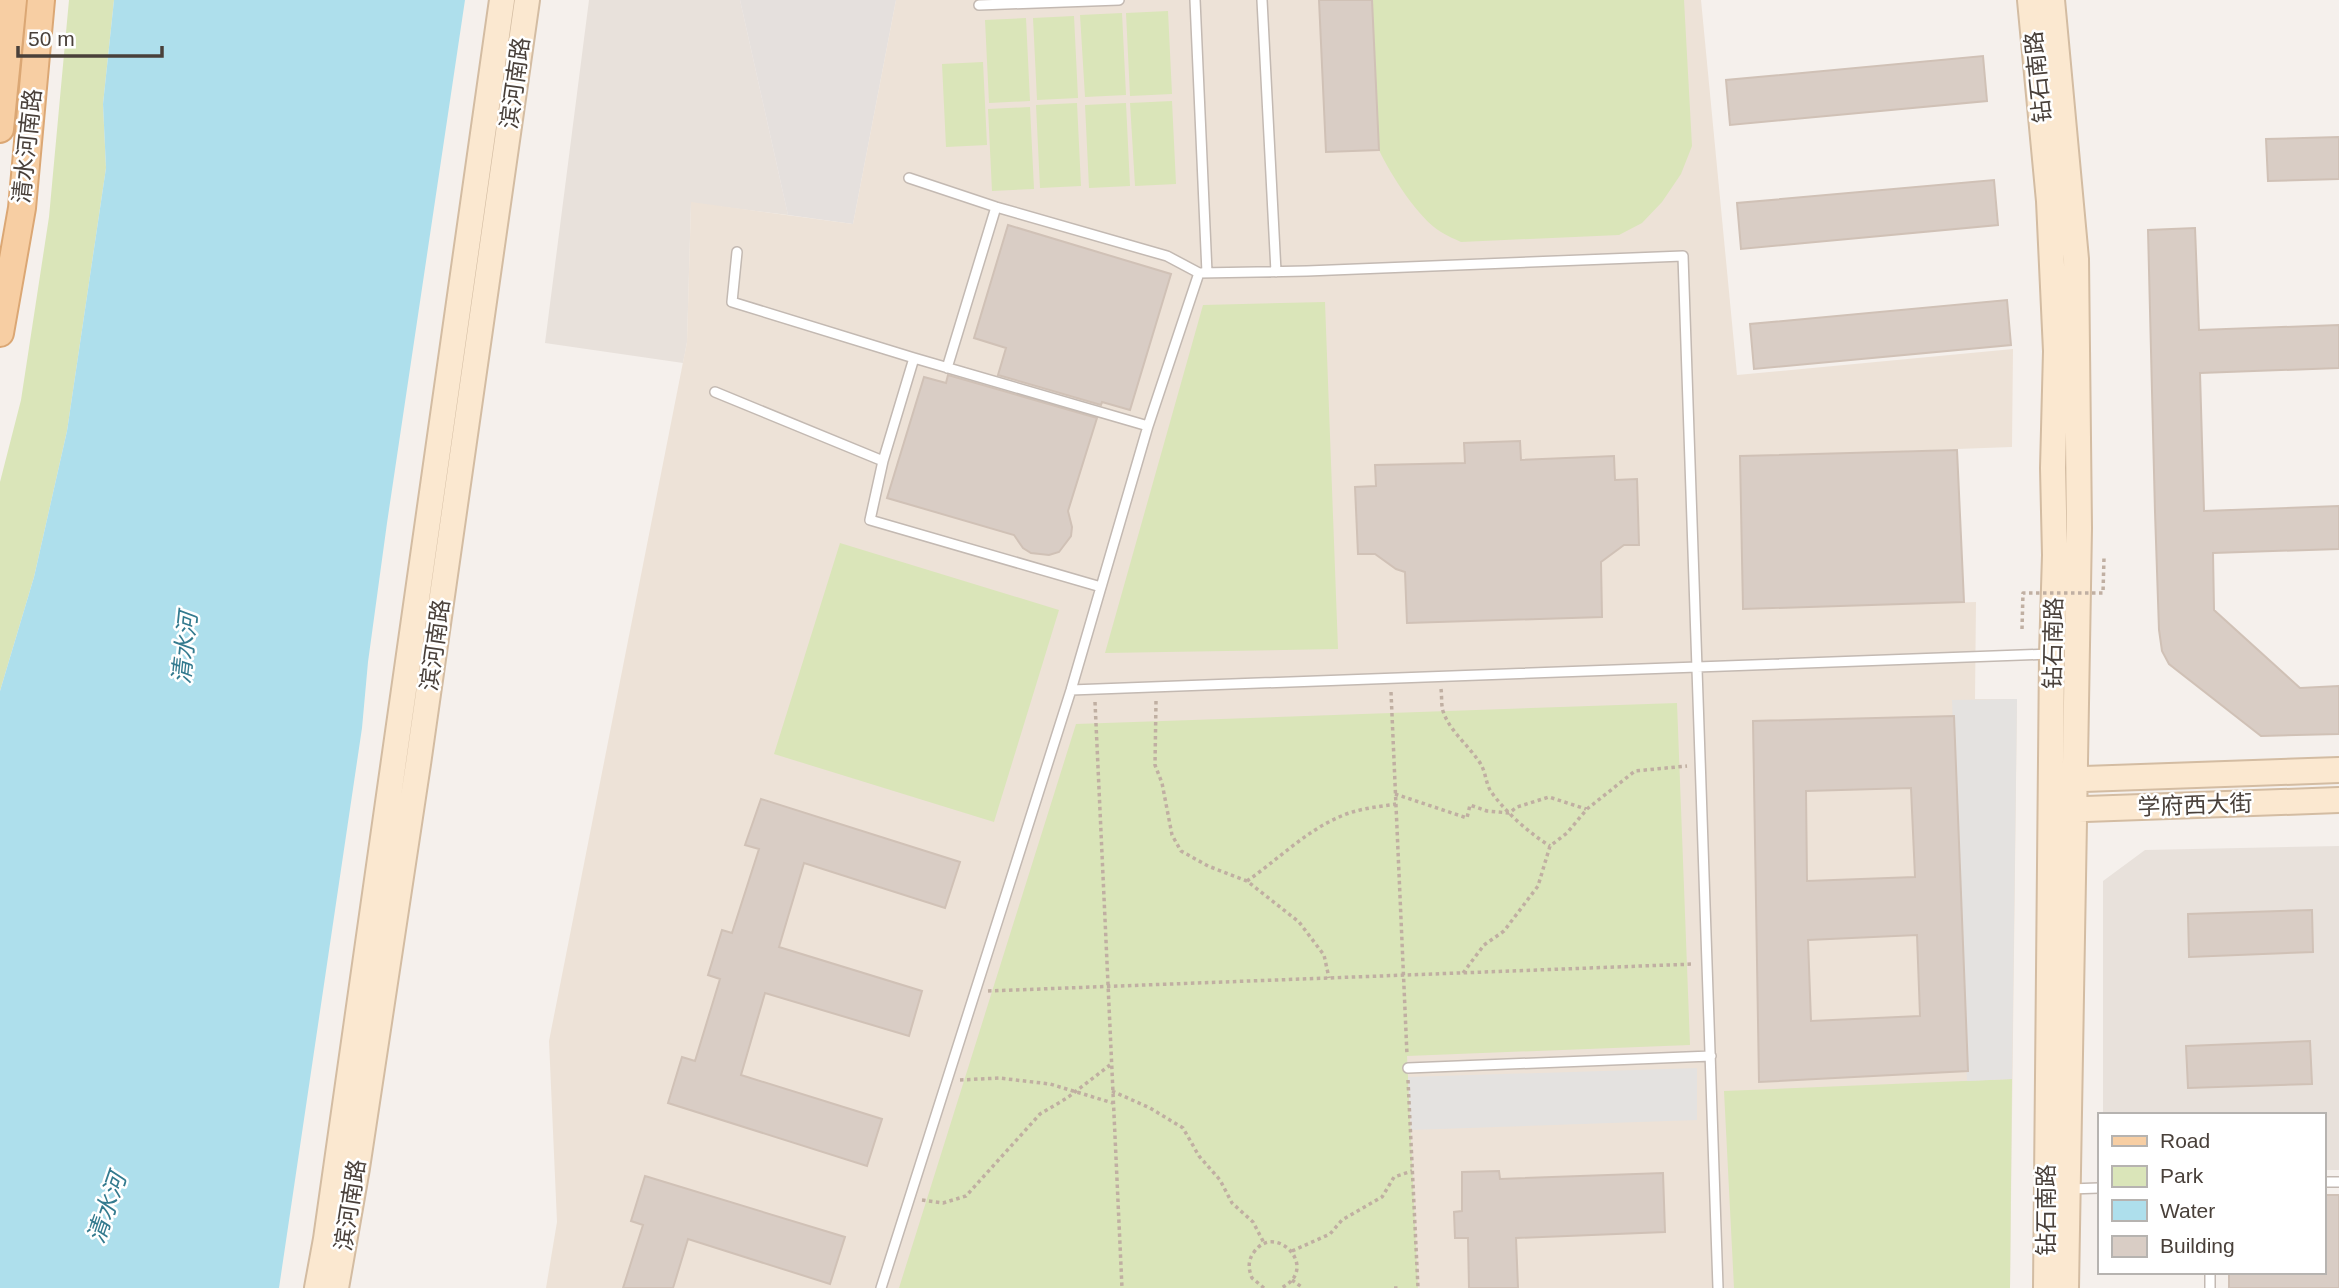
<svg xmlns="http://www.w3.org/2000/svg" width="2339" height="1288" viewBox="0 0 2339 1288" font-family="Helvetica,'Noto Sans SC',sans-serif">
<style>
.residential{fill:#e8e1db}
.industrial{fill:#e5e0dd}
.education{fill:#ede2d7}
.green{fill:#dae5b9}
.parking{fill:#e4e2e0}
.water{fill:#aedfec}
.building{fill:#d9cdc5;stroke:#d0c1b6;stroke-width:2;fill-rule:evenodd}
.lines{fill:none;stroke-linecap:round;stroke-linejoin:round}
.lane-casing{stroke:#c3b9b2;stroke-width:12}
.secondary-casing{stroke:#d3bca2;stroke-width:28}
.primary-casing{stroke:#dba774;stroke-width:30}
.path{stroke:#c0afa2;stroke-width:3.5;stroke-dasharray:3.5 3.5;stroke-linecap:butt}
.lane{stroke:#fff;stroke-width:9}
.secondary{stroke:#fbe8d0;stroke-width:24}
.primary{stroke:#f7cea3;stroke-width:26}
.path-bridge{stroke:#c0afa2;stroke-width:3.5;stroke-dasharray:3.5 3.5;stroke-linecap:butt}
.labels{text-anchor:middle;stroke-width:5;stroke-linejoin:round;paint-order:stroke}
.street-label{font-size:23px;fill:#49403a;stroke:#fff}
.water-label{font-size:24px;font-style:italic;fill:#337a8e;stroke:#fff}
</style>
<rect width="100%" height="100%" fill="#f5f0ec"/>
<path class="residential" d="M589 0H740L788 215 691 203 687 342 683 363 545 343Z
M2339 846V1170H2323V1115H2103V881L2145 850Z"/>
<path class="industrial" d="M740 0H896L853 224 788 215Z"/>
<path class="education" d="M896 0H1701L1737 375 2013 349 2012 447 1740 457 1744 609 1976 602 1975 699H2017L2010 1288H546L557 1222 549 1041 687 342 691 202 853 224Z"/>
<path class="green" d="M69 0H114L103 104 106 168 67 431 34 577 0 691V482L21 400 49 217Z
M1372 0H1684L1692 146 1681 174 1662 202 1642 223 1619 235 1461 242C1455 239 1447 236 1441 232 1418 218 1391 175 1379 150Z
M1168 11 1172 94 1130 96 1126 13Z
M1122 13 1126 95 1085 97 1080 15Z
M1074 16 1078 98 1037 100 1033 18Z
M1026 18 1030 101 989 103 985 20Z
M983 62 987 145 946 147 942 64Z
M1172 101 1176 184 1135 186 1130 103Z
M1077 103 1081 186 1040 188 1036 105Z
M1126 103 1130 186 1089 188 1085 105Z
M1030 107 1034 189 992 191 988 109Z
M1325 302 1338 649 1105 653 1203 305Z
M840 543 1059 610 994 822 774 754Z
M1677 703 1690 1045 1407 1056 1418 1288H899L1076 724Z
M2012 1079 2010 1288H1734L1724 1091Z"/>
<path class="parking" d="M2017 699 2012 1079 1967 1081 1952 700Z
M1697 1068V1120L1411 1130 1408 1077Z"/>
<path class="water" d="M114 0H465L387 523 368 662 362 728 279 1288H0V691L34 577 67 431 106 168 103 104Z"/>
<path class="building" d="M1319 0H1372L1379 150 1326 152Z
M1983 56 1987 101 1730 125 1726 80Z
M2339 137V179L2268 181 2266 139Z
M1994 180 1998 225 1741 249 1737 203Z
M1008 225 1171 274 1130 410 1102 402 1101 405 998 375 1006 348 974 338Z
M2195 228 2199 330 2339 325V368L2200 373 2204 511 2339 506V549L2213 553 2214 610 2300 688 2339 686V734L2261 736 2169 664 2162 651 2159 630 2155 512 2148 230Z
M2007 300 2011 345 1754 369 1750 324Z
M948 375 1097 418 1068 511 1072 527 1071 536 1059 552 1049 555 1031 553 1023 548 1014 535 887 498 924 377 946 383Z
M1520 441 1521 460 1614 456 1615 480 1637 479 1639 545H1624L1601 562 1602 617 1407 623 1405 572 1396 569 1375 554H1358L1355 487 1376 486 1375 465 1465 463 1464 443Z
M1957 450 1964 602 1743 609 1740 456Z
M1954 716 1968 1071 1759 1082 1753 721ZM1911 788 1915 877 1807 881 1806 791ZM1917 935 1920 1016 1811 1021 1808 940Z
M761 799 960 862 945 908 804 863 779 947 922 991 909 1036 765 993 741 1075 882 1119 867 1166 668 1103 682 1057 695 1061 720 979 708 975 722 930 732 933 759 849 745 845Z
M2312 910 2313 952 2189 957 2188 914Z
M2310 1041 2312 1084 2188 1088 2186 1046Z
M1499 1171 1500 1179 1663 1173 1665 1232 1516 1238 1518 1288H1469L1468 1238H1455L1454 1212 1462 1211V1172Z
M645 1176 845 1237 830 1284 688 1239 673 1288H623L643 1225 631 1221Z
M2323 1195H2339V1288H2229V1272H2323Z"/>
<g class="lines">
<defs>
<path id="lane" d="M1195 0 1207 273
M1262 0 1276 272
M979 5 1119 0
M909 178 996 207 1167 256 1199 273
M737 252 732 302 914 358 1148 426
M914 358 883 461 870 520 1101 587
M947 368 996 207
M715 392 883 461
M1071 690 2050 654
M1408 1068 1711 1056
M2323 1182H2339
M2069 1189 2099 1188
M2210 1272V1288
M881 1288 1071 690 1148 426 1199 273 1307 271 1683 256 1718 1288"/>
<path id="secondary" d="M2030 0 2049 201 2056 351 2053 468 2055 555 2052 654 2046 1288
M2052 0 2076 259 2079 528 2066 1288
M2056 780 2339 770
M2058 810 2339 800
M317 1288 326 1239 502 0
M336 1288 357 1168 418 764 527 0"/>
<path id="primary" d="M0 129 13 0
M0 333 22 208 41 0"/>
</defs>
<use href="#lane" class="lane-casing"/>
<use href="#secondary" class="secondary-casing"/>
<use href="#primary" class="primary-casing"/>
<path class="path" d="M1441 689C1442 696 1441 704 1443 711 1449 730 1467 744 1478 760 1486 770 1485 781 1490 790 1503 810 1530 834 1550 846
M1391 692 1407 1055
M1156 701 1155 765 1162 783 1172 835 1181 851 1208 866 1247 881 1299 922 1324 955 1329 978
M1095 702 1122 1288
M1395 794 1467 818 1470 805 1487 811 1509 813 1517 807 1549 797 1586 809
M1247 881C1276 861 1305 832 1337 818 1355 809 1376 807 1396 804
M1463 973 1484 945 1504 931 1538 886 1550 846 1567 833 1587 809 1635 771 1687 766
M988 991 1694 964
M960 1080 999 1078 1050 1084 1113 1103
M1408 1080 1418 1288
M1112 1091 1150 1108 1183 1128 1199 1156 1220 1180 1232 1203 1253 1222 1264 1243
M922 1200 943 1203 966 1196 1040 1114 1067 1098 1110 1065
M1292 1251 1330 1234 1342 1220 1382 1197 1394 1177 1412 1171
M1292 1280 1303 1288
M1264 1288 1252 1278C1248 1268 1248 1260 1254 1252 1276 1221 1321 1269 1281 1288
M1394 1288H1400"/>
<use href="#lane" class="lane"/>
<use href="#secondary" class="secondary"/>
<use href="#primary" class="primary"/>
<path class="path-bridge" d="M2022 629 2023 593H2103L2104 558"/>
</g>
<g class="labels">
<g class="street-label">
<text transform="translate(2038 77) rotate(-96)" y="8">钻石南路</text>
<text transform="translate(515 83) rotate(-82)" y="8">滨河南路</text>
<text transform="translate(27 146) rotate(-84)" y="8">清水河南路</text>
<text transform="translate(2053 643) rotate(-89)" y="8">钻石南路</text>
<text transform="translate(435 645) rotate(-82)" y="8">滨河南路</text>
<text transform="translate(2195 805) rotate(-2)" y="8">学府西大街</text>
<text transform="translate(350 1205) rotate(-81)" y="8">滨河南路</text>
<text transform="translate(2046 1210) rotate(-90)" y="8">钻石南路</text>
</g>
<g class="water-label">
<text transform="translate(185 648) rotate(-84)" y="8">清水河</text>
<text transform="translate(107 1208) rotate(-71)" y="8">清水河</text>
</g>
</g>
<rect x="2098" y="1113" width="228" height="161" fill="#ffffff" stroke="#b6b3b0" stroke-width="2"/>
<rect x="2112" y="1136" width="35" height="10" fill="#f7cea3" stroke="#b6b3b0" stroke-width="2"/>
<text x="2160" y="1148" font-size="21" fill="#49403a">Road</text>
<rect x="2112" y="1166" width="35" height="21" fill="#dae5b9" stroke="#b6b3b0" stroke-width="2"/>
<text x="2160" y="1183" font-size="21" fill="#49403a">Park</text>
<rect x="2112" y="1200" width="35" height="21" fill="#aedfec" stroke="#b6b3b0" stroke-width="2"/>
<text x="2160" y="1218" font-size="21" fill="#49403a">Water</text>
<rect x="2112" y="1236" width="35" height="21" fill="#d9cdc5" stroke="#b6b3b0" stroke-width="2"/>
<text x="2160" y="1253" font-size="21" fill="#49403a">Building</text>
<path d="M18 46v10h144v-10" fill="none" stroke="#49403a" stroke-width="3.5"/>
<text x="28" y="46" font-size="21" fill="#49403a" stroke="#ffffff" stroke-width="5" paint-order="stroke">50 m</text>
</svg>
